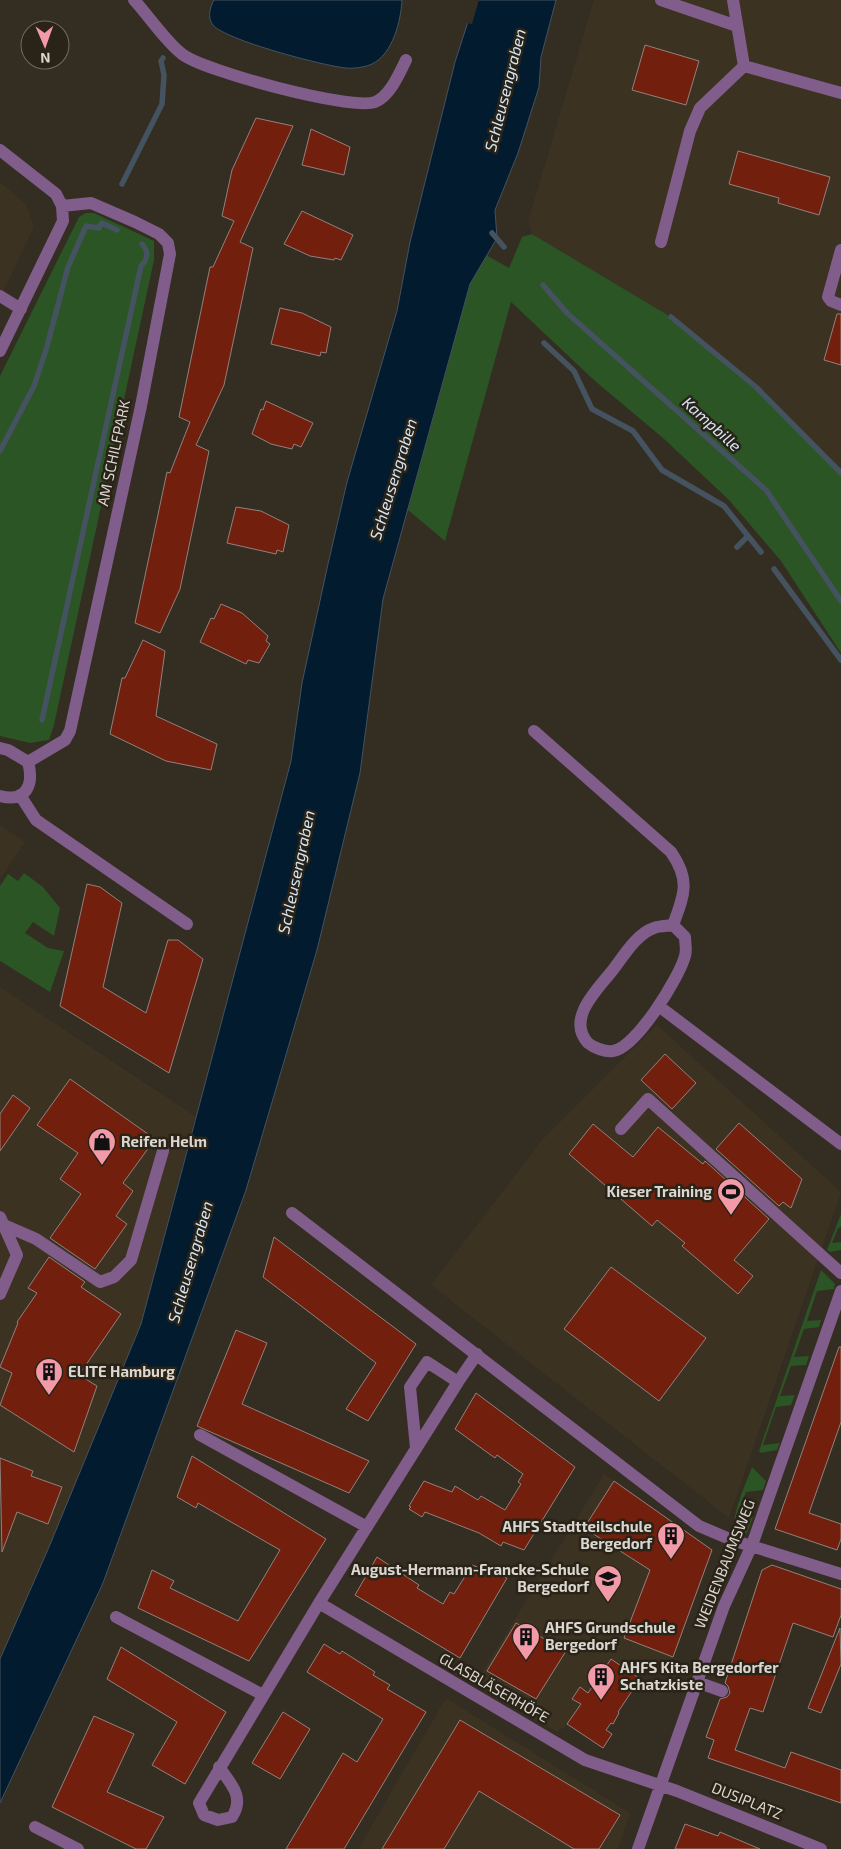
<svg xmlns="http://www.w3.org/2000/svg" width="841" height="1849" viewBox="0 0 841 1849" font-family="'Exo 2',sans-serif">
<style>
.built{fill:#3c3221}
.green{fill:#2b5524}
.water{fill:#031b2e;stroke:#44535f}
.pier{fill:#332d22}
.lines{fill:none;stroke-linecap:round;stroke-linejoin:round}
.stream{stroke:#44535f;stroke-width:5.5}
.building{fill:#731f0d;stroke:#91817d}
.minor{stroke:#815d8b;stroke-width:12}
.labels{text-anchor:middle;stroke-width:5;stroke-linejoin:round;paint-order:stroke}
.street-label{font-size:15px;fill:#dbd7d0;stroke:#292318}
.poi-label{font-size:15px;font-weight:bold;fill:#dbd7d0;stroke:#292318;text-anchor:start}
.water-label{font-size:16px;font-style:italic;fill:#d5e7f8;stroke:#292318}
</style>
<rect width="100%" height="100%" fill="#332d22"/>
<path class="built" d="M594 0H841V473L756 387 671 317 532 234 528 221Z
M0 182 26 204 34 227 0 298Z
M0 825 25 842 0 879Z
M0 987 195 1116 141 1324 49 1547 0 1659Z
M657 1025 841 1192 729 1518 431 1285 542 1140Z
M604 1474 712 1550 668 1671 651 1666 640 1679 557 1732 475 1684Z
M446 1698 630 1813 618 1849H358Z"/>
<path class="green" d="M86 213H94L154 241V260L54 725 49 740 30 743 0 736V376L79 217Z
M532 234 671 317 756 387 838 469 841 473V653L781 561 729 500 663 438 595 381 511 302 445 541 408 510 470 284 486 255 509 268 522 237Z
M24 873 43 887 60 908 54 936 33 922 25 933 48 948 64 951 50 992 0 961V886L8 874 18 881Z
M841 1214V1227L838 1228 832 1243 841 1242V1250L830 1252 827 1250Z
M821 1270 835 1284 834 1289 817 1291 807 1321 821 1320 819 1327 804 1329 794 1357 809 1356 806 1365 791 1366 780 1396 795 1395 791 1405 776 1407 763 1445 780 1443 777 1450 761 1453 759 1451Z
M752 1467 766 1481 763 1490 746 1492 736 1518 753 1517 747 1533 737 1535C727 1522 747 1482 752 1467Z"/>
<path class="water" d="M214 0H402C401 20 393 54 372 64 366 67 353 69 346 68 324 66 225 40 213 25 207 18 210 7 214 0Z
M475 0H556L541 57 539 87 518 153 495 210 497 238 470 284 383 599 360 773 317 950 246 1190 103 1583 0 1803V1659L49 1547 141 1324 291 761 302 683 328 564 347 482 397 311 410 242 455 62Z"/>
<path class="pier" d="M472 0H479L472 24 466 23Z"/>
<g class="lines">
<path class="stream" d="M122 184 162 104 164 75 161 61 163 58
M492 233 504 247
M543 285 567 313 766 490 841 601
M671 317 756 387 841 473
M544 343 574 371 592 409 633 431 662 470 724 506 761 552
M0 451 34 386 46 350 68 267 86 226 99 228 102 223 117 230
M737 547 748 536
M774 569 841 660
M42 720 141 266C148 259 149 252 142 244"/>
</g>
<path class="building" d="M645 45 699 61 686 105 632 90Z
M256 118 293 126 240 242 253 248 224 385 196 445 209 451 180 589 160 633 135 623 167 472 170 473 190 422 179 417 210 267H213L234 221 222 216 232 170Z
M311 129 350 147 344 175 302 165Z
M738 151 830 177 819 215 778 203 779 198 729 184Z
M302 211 353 235 341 260 335 258 334 260 310 256 284 244Z
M280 308 302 313 331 327 326 353 321 352 320 356 271 344Z
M837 314H841V365L824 360Z
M266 401 313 423 301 447 294 444 292 449 271 444 252 434 261 409 263 410Z
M236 507 261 511 289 525 283 552 277 550 276 554 227 543Z
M221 604 242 613 268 636 266 641 270 644 259 663 248 660 246 664 200 642 211 618 214 619Z
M143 640 165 651 156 716 217 744 211 770 166 761 110 734 122 678H125Z
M87 884 100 887 122 903 103 987 146 1013 168 940H178L203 959 169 1073 60 1006Z
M665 1054 696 1083 672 1109 641 1080Z
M70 1079 155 1139 123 1183 133 1191 116 1216 127 1224 95 1269 50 1238 81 1194 60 1179 78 1153 37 1125Z
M13 1095 30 1108 0 1151V1114Z
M739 1123 802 1179 791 1208 783 1202 779 1206 716 1149Z
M593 1124 633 1157 658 1127 703 1164 705 1161 769 1219 734 1260 753 1276 738 1294 682 1246 685 1243 657 1220 652 1226 569 1154Z
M274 1237 416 1344 368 1421 346 1409 376 1363 263 1277Z
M49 1257 85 1282 81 1287 121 1314 79 1375 97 1386 74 1452 0 1405 12 1373 0 1367 18 1323 17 1322 37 1293 28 1288Z
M611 1267 706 1338 659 1401 564 1329Z
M236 1330 267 1343 242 1404 369 1461 349 1493 197 1426Z
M839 1347H841V1422L809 1513 841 1524V1539L837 1550 775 1529Z
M476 1393 575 1467 524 1550 503 1542 501 1546 479 1533 425 1512 422 1517 409 1509 411 1507 409 1506 424 1481 452 1492 455 1486 478 1500 481 1496 505 1510 521 1484 518 1482 523 1474 497 1455 495 1458 455 1429Z
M192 1456 326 1539 249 1661 138 1608 152 1570 174 1581 170 1588 238 1621 280 1550 198 1503 196 1508 177 1497Z
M0 1458 33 1471 31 1476 62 1487 48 1524 17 1512 2 1552Z
M614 1481 712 1550 673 1657 624 1638 650 1570 584 1528Z
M377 1557 419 1585 417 1588 443 1604 450 1592 454 1594 472 1565 507 1578 460 1658 355 1595Z
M772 1565 841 1589V1615L833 1637 793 1623 763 1712 750 1708 735 1750 785 1768 791 1752 841 1770V1803L708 1758 714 1740 706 1737 720 1699 727 1697 730 1693 728 1686 725 1683 762 1570Z
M516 1623 566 1651 536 1699 487 1671Z
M840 1628 841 1664 821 1713 808 1708Z
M324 1644 340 1654 342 1651 375 1672 373 1675 390 1685 387 1689 426 1712 344 1849H286L343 1753 357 1762 383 1719 307 1672Z
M121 1647 226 1712 185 1784 152 1765 177 1722 107 1679Z
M611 1659 640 1679 618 1712 619 1713 613 1724 611 1723 606 1730 612 1734 603 1748 567 1724 581 1704 572 1699 580 1687 588 1693Z
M283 1712 310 1729 280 1779 252 1763Z
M94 1716 134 1734 107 1792 164 1817 146 1849H136L52 1807Z
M460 1720 620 1815 599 1849H574L479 1791 444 1849H382Z
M685 1824 718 1836 720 1832 760 1849H675Z"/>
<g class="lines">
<path class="minor" d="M134 0C148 15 166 42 182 54 203 71 352 111 375 102 390 96 399 74 406 60
M661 0 737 26
M733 0 744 66
M744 66 841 93
M0 150 56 194 62 206 63 221 0 351
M661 242 690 131 700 108 744 66
M841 250 828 297 831 301 841 305
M0 296 21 309
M534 731 671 852C691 881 684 895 673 925
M0 748 8 750 28 762C34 784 27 803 0 796
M28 762 65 740 70 731 141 406 170 254 168 243 159 234 135 222 91 203 62 206
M20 795 36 820 187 924
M673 925 685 937C685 943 687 950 685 956 679 978 636 1048 613 1051 605 1052 594 1048 588 1043 566 1019 597 990 612 971 623 957 636 934 654 928 659 926 667 926 673 925Z
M660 1007 841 1144
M621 1129 648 1099 841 1273
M292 1213 699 1526 732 1540 841 1574
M0 1217 17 1255 0 1294
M4 1225 36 1239 100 1282 114 1277 131 1260 163 1151
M458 1382 477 1354
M200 1435 367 1527
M319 1603 458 1382 427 1362 410 1387 416 1448
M116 1617 263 1695
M697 1682 722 1691
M219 1767C231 1784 245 1797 232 1817L218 1820 204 1815 199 1803 319 1603 585 1760 677 1791 821 1849
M35 1827 78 1849
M638 1849 724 1606 752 1545 841 1291"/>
</g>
<defs>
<symbol id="shop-pin" viewBox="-11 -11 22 30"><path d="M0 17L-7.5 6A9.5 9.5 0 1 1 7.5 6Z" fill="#f39aa8" stroke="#292318"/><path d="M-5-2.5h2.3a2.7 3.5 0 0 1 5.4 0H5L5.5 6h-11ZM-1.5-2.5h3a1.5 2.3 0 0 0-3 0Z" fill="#111"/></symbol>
<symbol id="stadium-pin" viewBox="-11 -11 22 30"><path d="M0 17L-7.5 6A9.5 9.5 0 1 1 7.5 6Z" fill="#f39aa8" stroke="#292318"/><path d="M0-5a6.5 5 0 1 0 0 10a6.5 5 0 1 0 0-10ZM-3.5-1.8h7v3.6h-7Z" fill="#111"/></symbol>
<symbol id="building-pin" viewBox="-11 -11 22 30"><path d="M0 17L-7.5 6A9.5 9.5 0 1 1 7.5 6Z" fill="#f39aa8" stroke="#292318"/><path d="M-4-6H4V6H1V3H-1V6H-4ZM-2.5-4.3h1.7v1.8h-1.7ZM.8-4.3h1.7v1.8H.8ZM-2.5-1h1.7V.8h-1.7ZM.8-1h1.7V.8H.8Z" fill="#111"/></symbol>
<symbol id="school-pin" viewBox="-11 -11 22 30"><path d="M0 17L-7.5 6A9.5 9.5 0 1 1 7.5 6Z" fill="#f39aa8" stroke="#292318"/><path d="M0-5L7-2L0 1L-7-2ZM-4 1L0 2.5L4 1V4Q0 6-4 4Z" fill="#111"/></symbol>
</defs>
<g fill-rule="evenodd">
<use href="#shop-pin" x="86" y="1126" width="32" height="43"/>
<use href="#stadium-pin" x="715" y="1176" width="32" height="43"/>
<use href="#building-pin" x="33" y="1356" width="32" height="43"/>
<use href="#building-pin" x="655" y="1520" width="32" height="43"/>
<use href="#school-pin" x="592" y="1563" width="32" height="43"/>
<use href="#building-pin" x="510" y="1621" width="32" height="43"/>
<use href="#building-pin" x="585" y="1661" width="32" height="43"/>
</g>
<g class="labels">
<g class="street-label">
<text transform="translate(114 453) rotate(-78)" y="5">AM SCHILFPARK</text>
<text transform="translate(725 1564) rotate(-68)" y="5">WEIDENBAUMSWEG</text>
<text transform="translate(494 1688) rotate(30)" y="5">GLASBLÄSERHÖFE</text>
<text transform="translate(747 1801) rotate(22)" y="5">DUSIPLATZ</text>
</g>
<g class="poi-label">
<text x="121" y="1147">Reifen Helm</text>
<text x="712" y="1197" text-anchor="end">Kieser Training</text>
<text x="68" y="1377">ELITE Hamburg</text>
<text x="652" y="1532" text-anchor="end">AHFS Stadtteilschule<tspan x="652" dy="17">Bergedorf</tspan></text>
<text x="589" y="1575" text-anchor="end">August-Hermann-Francke-Schule<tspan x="589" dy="17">Bergedorf</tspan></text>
<text x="545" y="1633">AHFS Grundschule<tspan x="545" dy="17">Bergedorf</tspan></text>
<text x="620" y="1673">AHFS Kita Bergedorfer<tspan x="620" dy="17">Schatzkiste</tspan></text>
</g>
<g class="water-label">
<text transform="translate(505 90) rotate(-76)" y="6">Schleusengraben</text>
<text transform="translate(712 424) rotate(42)" y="6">Kampbille</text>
<text transform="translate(393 479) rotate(-73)" y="6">Schleusengraben</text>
<text transform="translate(296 872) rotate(-78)" y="6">Schleusengraben</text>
<text transform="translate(190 1262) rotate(-74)" y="6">Schleusengraben</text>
</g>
</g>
<g transform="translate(45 45) rotate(178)"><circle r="24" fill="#292318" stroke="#706b62"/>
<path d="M0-4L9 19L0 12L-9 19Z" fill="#f39aa8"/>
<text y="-8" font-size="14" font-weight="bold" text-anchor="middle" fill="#dbd7d0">N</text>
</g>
</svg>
